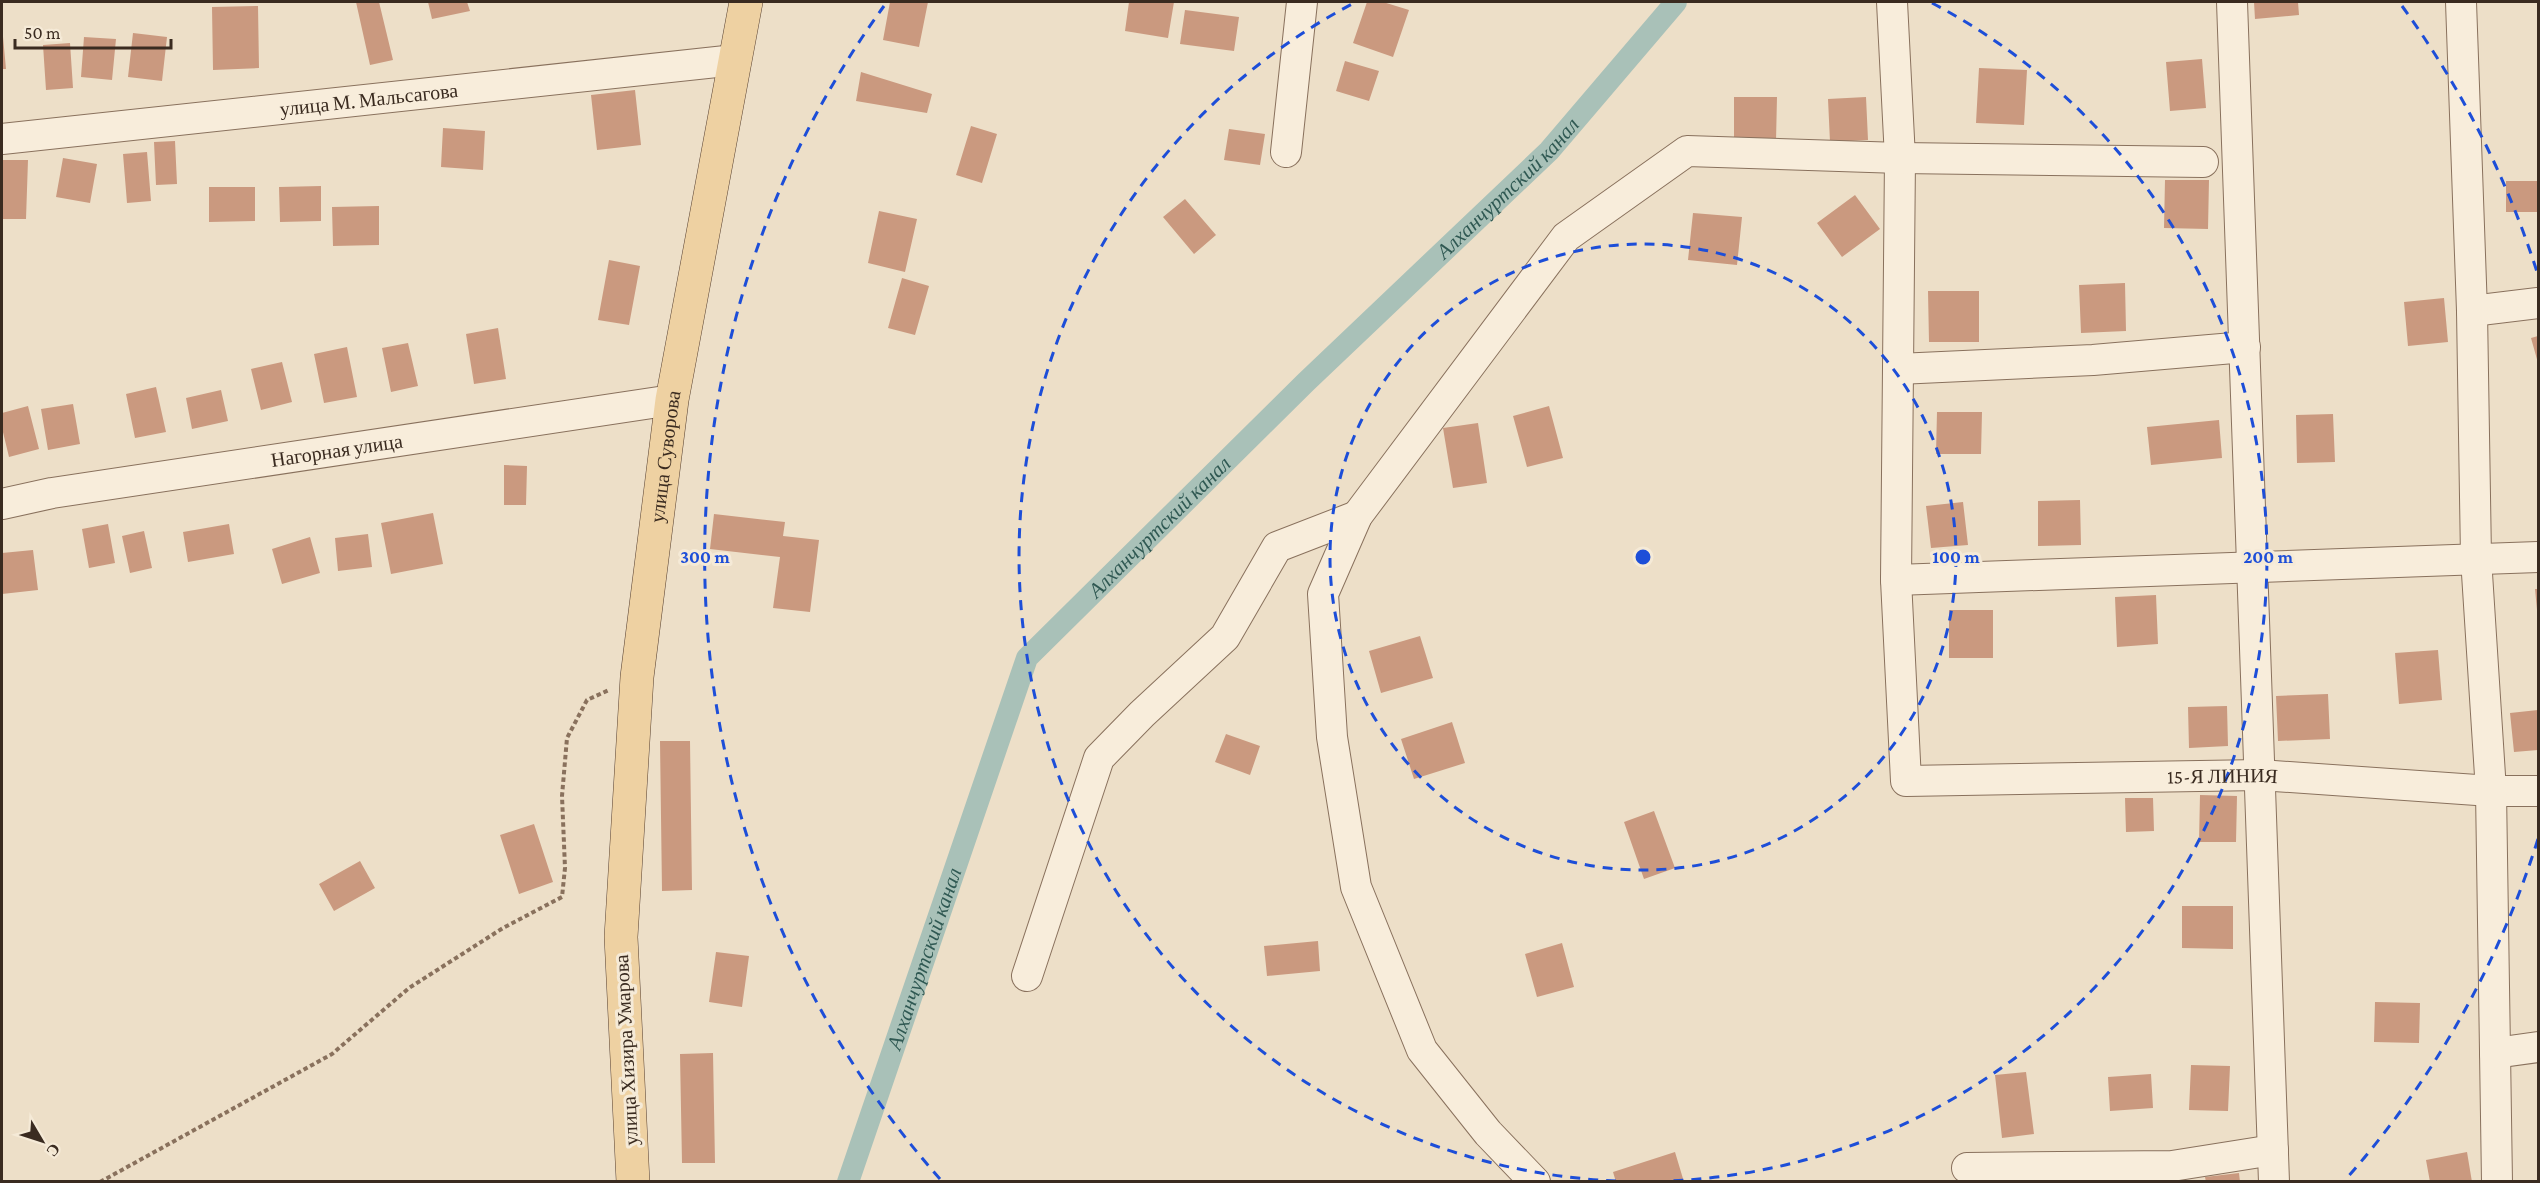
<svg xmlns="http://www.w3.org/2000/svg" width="2540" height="1183" viewBox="0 0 2540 1183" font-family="'Crimson Pro',serif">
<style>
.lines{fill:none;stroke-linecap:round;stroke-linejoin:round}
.canal{stroke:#a9c1b8;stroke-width:22}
.building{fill:#ca997f}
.minor-casing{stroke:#89715d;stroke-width:32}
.major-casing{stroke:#574031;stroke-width:34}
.path{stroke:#89715d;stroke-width:4;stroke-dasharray:4.5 3;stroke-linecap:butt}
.minor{stroke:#f8eddb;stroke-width:30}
.major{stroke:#eed1a2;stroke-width:33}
.ring{fill:none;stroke:#1d4ed8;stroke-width:3;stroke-dasharray:10 8}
.labels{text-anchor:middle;stroke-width:6;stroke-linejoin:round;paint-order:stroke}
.street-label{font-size:20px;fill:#3a2b20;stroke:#f5ead7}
.water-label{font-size:21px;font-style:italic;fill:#305953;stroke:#f5ead7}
.centre{fill:#1d4ed8;stroke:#f5ead7;stroke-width:3}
.ring-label{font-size:18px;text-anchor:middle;font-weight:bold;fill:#1d4ed8;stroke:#f5ead7;stroke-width:6;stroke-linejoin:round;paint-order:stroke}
</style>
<rect width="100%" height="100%" fill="#eddfc8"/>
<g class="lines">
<path class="canal" id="s1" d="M848 1182 1027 658 1306 382 1549 151 1676 2"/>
</g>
<path class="building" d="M356 2H379L393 60 370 65Z
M428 2H467L470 11 432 19Z
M890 2H928L919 47 883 40Z
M1129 2H1174L1168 38 1125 31Z
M1367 2H1383L1409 10 1393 57 1353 43Z
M2254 2H2298L2299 15 2255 19Z
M258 6 259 68 213 70 212 7Z
M1185 10 1239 17 1234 51 1180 44Z
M2 26 6 69H2Z
M133 33 167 37 162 81 128 77Z
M84 37 116 39 112 80 81 77Z
M70 43 73 88 46 90 43 45Z
M2202 59 2206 108 2170 111 2166 62Z
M1345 61 1379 71 1369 101 1336 91Z
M1979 68 2027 70 2024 125 1976 123Z
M861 72 932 94 927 113 856 101Z
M635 90 641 145 597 150 591 95Z
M1734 97H1777L1776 141 1734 140Z
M1866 97 1868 140 1830 142 1828 99Z
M971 126 997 134 982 183 956 175Z
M443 128 485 131 483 170 441 167Z
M1229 129 1265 134 1260 165 1224 160Z
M175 141 177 184 156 185 154 142Z
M147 152 151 201 127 203 123 154Z
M63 158 97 164 90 203 56 197Z
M2 160H28L26 219H2Z
M2165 180H2209L2208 229 2164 228Z
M2506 181H2538V212H2506Z
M321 186V221L280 222 279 187Z
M209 187H255V221L209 222Z
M1855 195 1880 229 1842 257 1817 223Z
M1185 199 1216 235 1194 254 1163 217Z
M379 206V245L333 246 332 207Z
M879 211 917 219 905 272 868 263Z
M1693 213 1742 217 1737 265 1688 260Z
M609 260 640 266 629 325 598 320Z
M902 278 929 286 915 335 888 328Z
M2125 283 2126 331 2081 333 2079 285Z
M1928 291H1979V342H1929Z
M2444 298 2448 342 2408 346 2404 302Z
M498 328 506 379 474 384 466 334Z
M2538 336V363L2531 338Z
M408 343 418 386 391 392 382 348Z
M347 347 357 397 324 403 314 354Z
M282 362 292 402 261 410 251 369Z
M156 387 166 432 135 438 126 394Z
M221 390 228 421 192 429 186 398Z
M73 404 80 444 48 450 41 409Z
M28 406 39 449 9 457 2 428V413Z
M1549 406 1563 458 1527 467 1513 416Z
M1937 412H1982L1981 454H1936Z
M2333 414 2335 462 2297 463 2296 415Z
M2219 420 2222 458 2151 465 2147 427Z
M1478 423 1487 483 1453 488 1443 428Z
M504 465 527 466 526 505H504Z
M2080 500 2081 545 2038 546V501Z
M1963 502 1968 545 1931 548 1926 506Z
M433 513 443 564 391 574 381 523Z
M714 514 785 522 783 536 819 540 810 612 773 608 780 557 710 549Z
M108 524 115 563 89 568 82 529Z
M229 524 234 554 188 562 183 532Z
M144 531 152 568 130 573 122 536Z
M368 534 372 567 338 571 335 538Z
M310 537 320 573 282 584 272 549Z
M33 550 38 590 2 594V553Z
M2535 589H2538V610H2537Z
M2156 595 2158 644 2117 647 2115 597Z
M1949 610H1993V658H1949Z
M1420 636 1433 678 1381 693 1369 651Z
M2438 650 2442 700 2399 704 2395 653Z
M2328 694 2330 739 2278 741 2276 696Z
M2227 706 2228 746 2189 748 2188 707Z
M2538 710V750L2514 752 2510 713Z
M1452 722 1465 763 1414 779 1401 739Z
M1226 734 1260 746 1250 775 1215 762Z
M660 741H690L692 890 662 891Z
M2200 795 2237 796 2236 842H2199Z
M2125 798H2153L2154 831 2126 832Z
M1654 811 1675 868 1644 879 1624 822Z
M534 824 553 882 519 894 500 835Z
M360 861 375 888 334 911 319 884Z
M2182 906H2233V949L2182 948Z
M1318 941 1320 971 1267 976 1264 946Z
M1562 943 1574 987 1537 997 1525 954Z
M716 952 749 956 742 1007 709 1002Z
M2375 1002 2420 1003 2419 1043 2374 1042Z
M713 1053 715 1163H682L680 1054Z
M2191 1065 2230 1066 2228 1111 2189 1110Z
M2026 1072 2034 1134 2002 1138 1995 1075Z
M2151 1074 2153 1108 2110 1111 2108 1077Z
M1675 1152 1684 1182H1616L1613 1172Z
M2467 1152 2472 1182H2430L2426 1160Z
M2239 1173 2240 1182H2206L2205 1177Z"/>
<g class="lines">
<defs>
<g id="minor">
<path id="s2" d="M1892 2 1900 158 1896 580 1906 781 2260 775 2491 791H2538"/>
<path d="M2232 2 2274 1182"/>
<path d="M2461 2 2472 311 2476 558 2491 791 2497 1182"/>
<path id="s3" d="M2 139 735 60"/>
<path d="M1286 152 1302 2"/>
<path d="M2472 311 2538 303"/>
<path d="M1898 369 2093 360 2245 347"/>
<path id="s4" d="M2 504 52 493 672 400"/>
<path d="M1896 580 2538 557"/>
<path d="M1027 976 1099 758 1142 714 1225 637 1277 547 1357 516"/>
<path d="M2495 1053 2538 1047"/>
<path d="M1967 1168 2172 1166 2273 1150"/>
<path d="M1535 1182 1488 1133 1422 1050 1356 887 1332 737 1323 594 1357 516 1566 237 1687 151 1900 158 2203 162"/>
</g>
<g id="major">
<path id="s5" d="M633 1182 621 937 637 677 672 400 746 2"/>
</g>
</defs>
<use href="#minor" class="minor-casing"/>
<use href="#major" class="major-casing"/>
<path class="path" d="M100 1182 332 1054 409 988 503 928 562 897 565 868 562 796 567 738 587 700 609 690"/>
<use href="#minor" class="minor"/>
<use href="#major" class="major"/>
</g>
<g class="ring">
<circle cx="1643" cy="557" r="313"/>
<path d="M1616 1181A625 625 0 0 1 1354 3M1932 3A625 625 0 0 1 1670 1181"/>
<path d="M2538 839A938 938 0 0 1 2346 1179M940 1179A938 938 0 0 1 884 6M2402 6A938 938 0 0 1 2538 275"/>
</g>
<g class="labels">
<g class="street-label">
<text dy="7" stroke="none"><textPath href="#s3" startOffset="369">улица М. Мальсагова</textPath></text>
<text dy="7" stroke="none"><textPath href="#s4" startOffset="339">Нагорная улица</textPath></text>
<text dy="7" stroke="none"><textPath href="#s5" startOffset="728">улица Суворова</textPath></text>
<text dy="7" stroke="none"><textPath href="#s2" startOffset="1096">15-Я ЛИНИЯ</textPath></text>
<text transform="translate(626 1050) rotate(-93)" y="7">улица Хизира Умарова</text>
</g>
<g class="water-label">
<text dy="7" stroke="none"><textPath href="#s1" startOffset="1226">Алханчуртский канал</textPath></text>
<text dy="7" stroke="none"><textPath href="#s1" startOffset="740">Алханчуртский канал</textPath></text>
<text dy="7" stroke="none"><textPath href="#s1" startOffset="236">Алханчуртский канал</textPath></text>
</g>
</g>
<circle cx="1643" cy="557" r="9" class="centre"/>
<g class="ring-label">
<text x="1956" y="563">100 m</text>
<text x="2268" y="563">200 m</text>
<text x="705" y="563">300 m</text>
</g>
<rect width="2540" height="1183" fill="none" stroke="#3a2b20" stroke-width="6"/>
<g transform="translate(42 1141) rotate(129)" stroke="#f5ead7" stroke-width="4.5" paint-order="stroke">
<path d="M0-4.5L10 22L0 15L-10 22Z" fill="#3a2b20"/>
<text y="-9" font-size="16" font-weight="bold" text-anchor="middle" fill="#3a2b20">С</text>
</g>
<path d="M15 39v9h156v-9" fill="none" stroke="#3a2b20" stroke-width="3"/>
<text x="24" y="39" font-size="18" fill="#3a2b20" stroke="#f5ead7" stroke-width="4.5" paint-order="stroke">50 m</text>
</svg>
